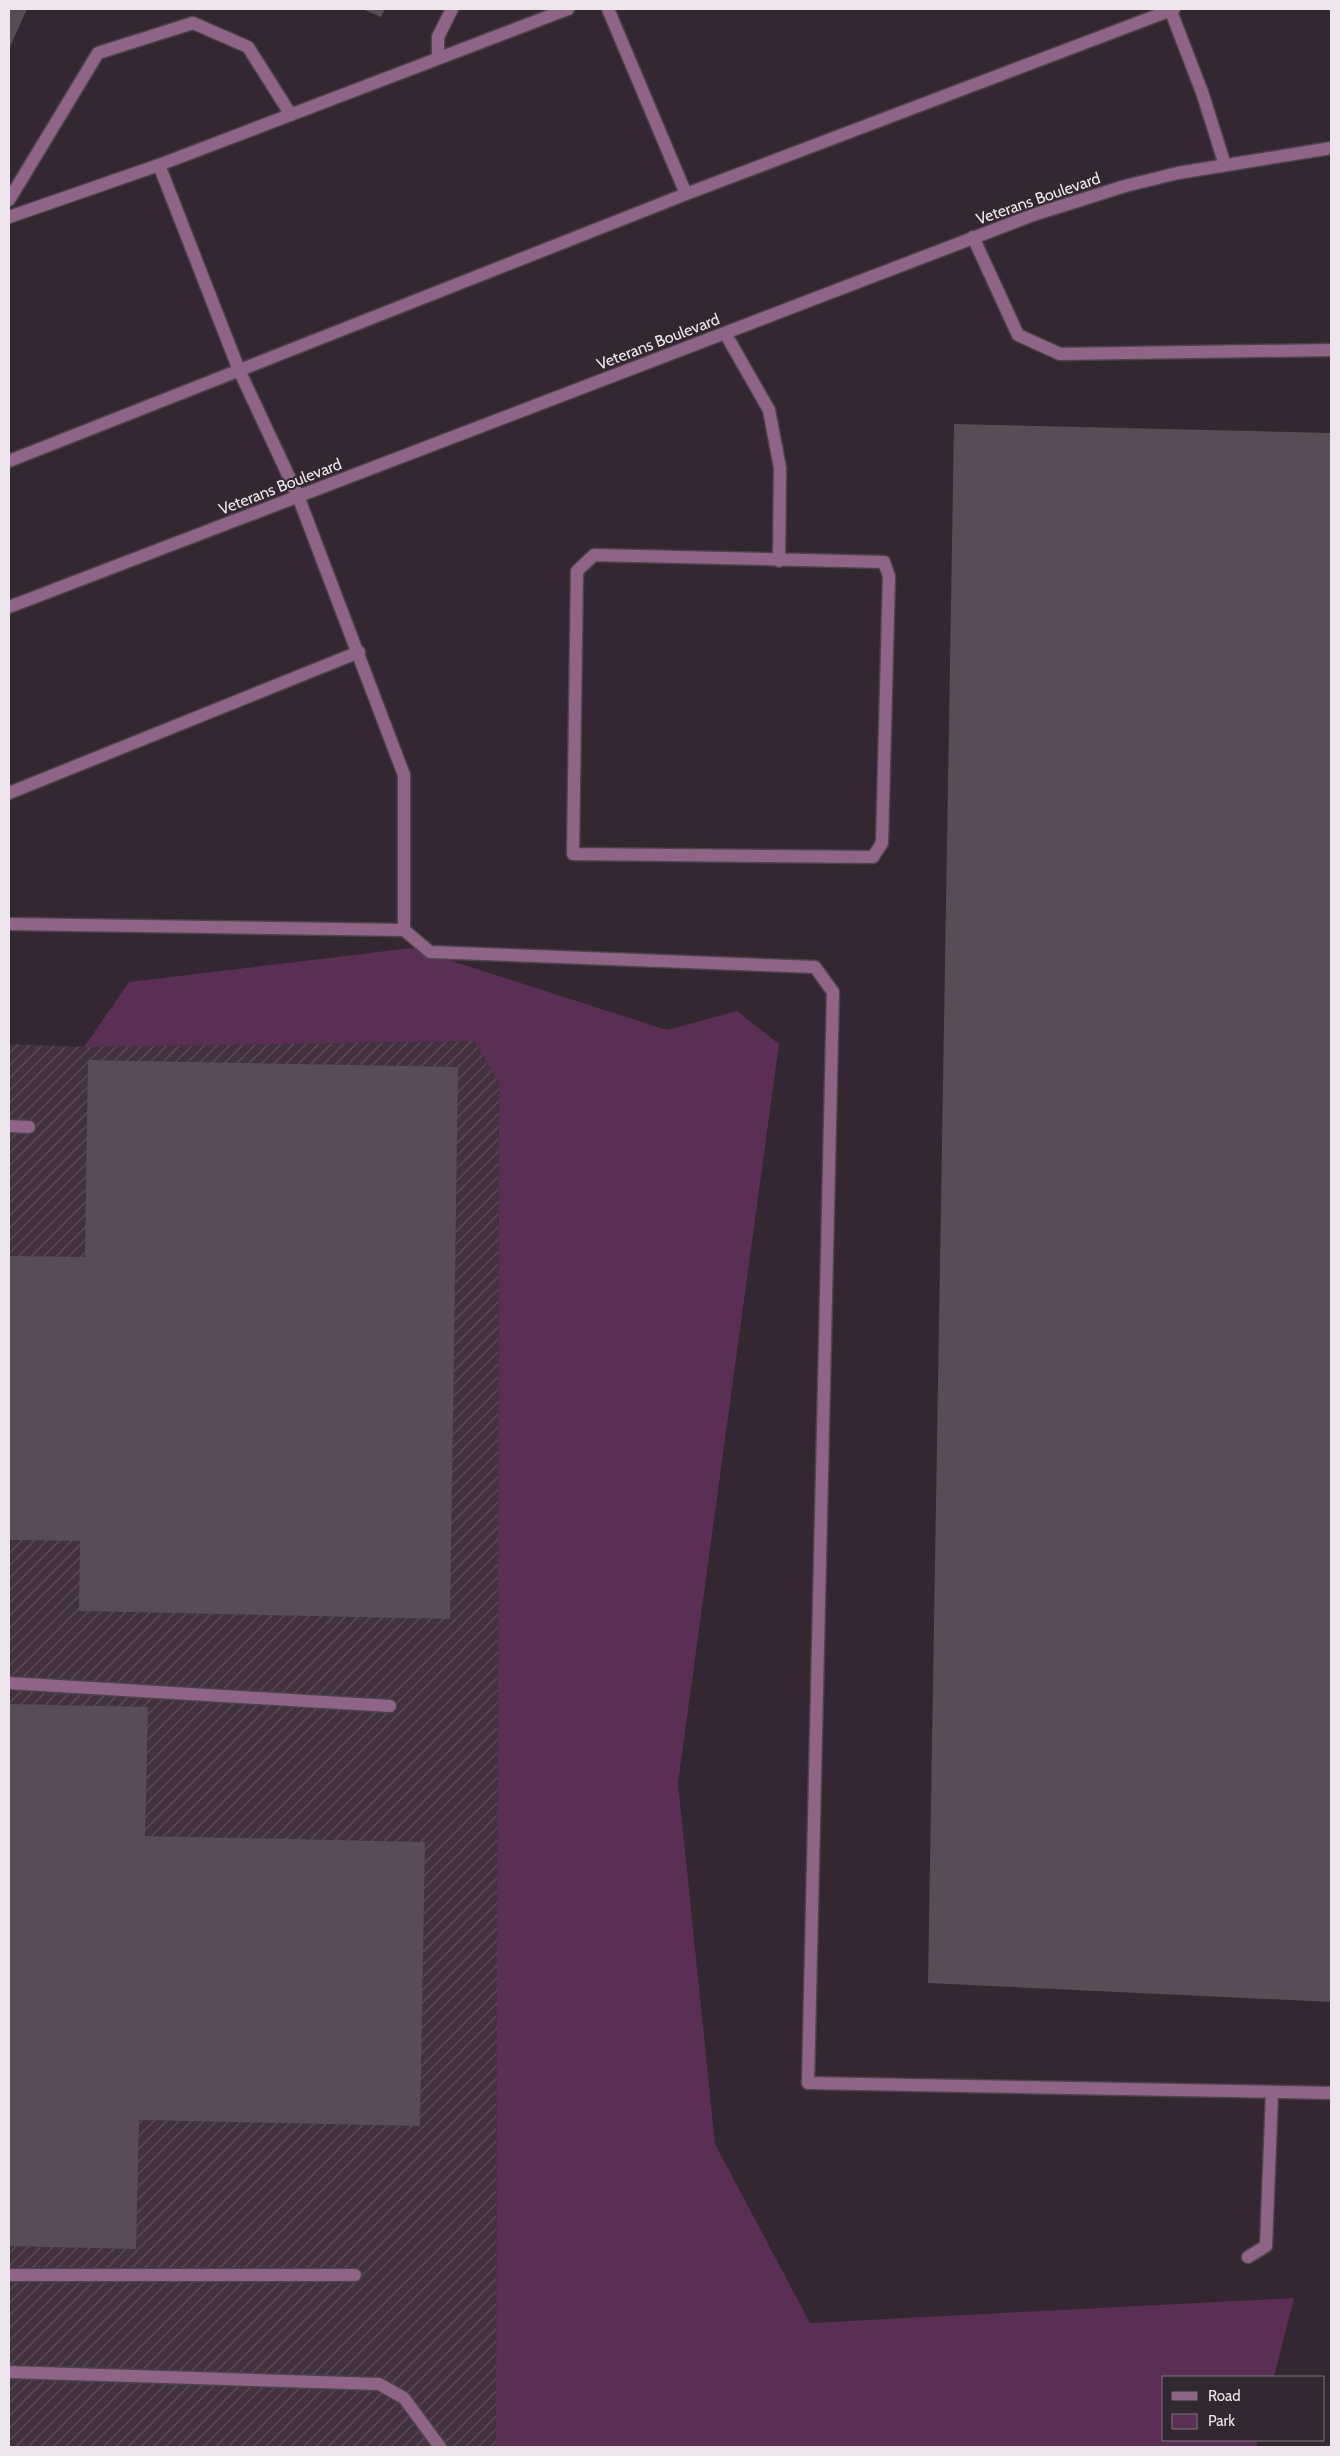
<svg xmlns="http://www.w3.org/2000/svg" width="1340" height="2456" viewBox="0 0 1340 2456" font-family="Cabin,sans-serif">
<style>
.industrial{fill:url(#industrial-furrows)}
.green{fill:#5a2f53}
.building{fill:#584c56}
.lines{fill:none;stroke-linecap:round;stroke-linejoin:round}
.minor-casing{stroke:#4d434b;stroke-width:15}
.minor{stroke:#906487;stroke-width:12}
.labels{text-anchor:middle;stroke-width:4;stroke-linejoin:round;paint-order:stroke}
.street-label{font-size:16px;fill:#ede6ec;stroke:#332831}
</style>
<defs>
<pattern id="industrial-furrows" width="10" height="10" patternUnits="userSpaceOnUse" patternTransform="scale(1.25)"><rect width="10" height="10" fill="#42313e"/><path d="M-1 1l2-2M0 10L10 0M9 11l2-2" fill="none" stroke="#5e4f5a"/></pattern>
</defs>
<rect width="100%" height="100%" fill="#332831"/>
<path class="industrial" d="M474 1041 499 1083 496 2447H9V1044L84 1047Z"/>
<path class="green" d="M411 948 667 1030 737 1011 779 1044 678 1783 715 2144 810 2323 1294 2298 1274 2377H1164V2440H1258L1256 2447H496L499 1083 474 1041 84 1047 129 982Z"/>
<path class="building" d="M9 9H27L9 49Z
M362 9H385L381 17Z
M954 424 1331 433V2002L928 1983Z
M88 1060 458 1067 450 1619 79 1611 80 1541 9 1540V1256L85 1257Z
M9 1704 148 1707 145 1836 425 1842 420 2126 139 2120 136 2249 9 2246Z"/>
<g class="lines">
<defs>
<path id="minor" d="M608 9 686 194
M1170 9 1202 92 1225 165
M438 58V37L452 9
M159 165 239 370 298 496 404 775V930L430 952 815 967 833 992 808 2083 1331 2093
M9 200 98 53 193 23 248 47 291 115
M9 217 159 165 568 9
M973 237 1018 335 1060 354 1331 350
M725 333 769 410 780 468 779 561
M9 461 686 194 1174 9
M594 555 884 562 889 576 882 843 873 857 573 854 577 571Z
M9 607 1033 215 1125 186 1178 173 1331 148
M9 793 359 652
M9 924 404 930
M9 1126 29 1127
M9 1683 390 1706
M1248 2257 1266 2246 1272 2093
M9 2275H355
M9 2372 379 2384 404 2398 440 2447"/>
</defs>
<use href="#minor" class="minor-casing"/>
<use href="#minor" class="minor"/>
</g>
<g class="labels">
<g class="street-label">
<text transform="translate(1038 198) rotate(-19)" y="6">Veterans Boulevard</text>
<text transform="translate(658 341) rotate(-21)" y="6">Veterans Boulevard</text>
<text transform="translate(280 486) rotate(-21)" y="6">Veterans Boulevard</text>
</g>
</g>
<rect width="1340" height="2456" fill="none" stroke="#ede6ec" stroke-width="20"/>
<rect x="1162" y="2376" width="162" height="65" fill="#332831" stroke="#7d747c"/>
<rect x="1172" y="2392" width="25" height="8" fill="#906487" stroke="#7d747c"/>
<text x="1208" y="2401" font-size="15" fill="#ede6ec">Road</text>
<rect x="1172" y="2414" width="25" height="15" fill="#5a2f53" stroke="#7d747c"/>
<text x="1208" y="2426" font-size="15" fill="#ede6ec">Park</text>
</svg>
